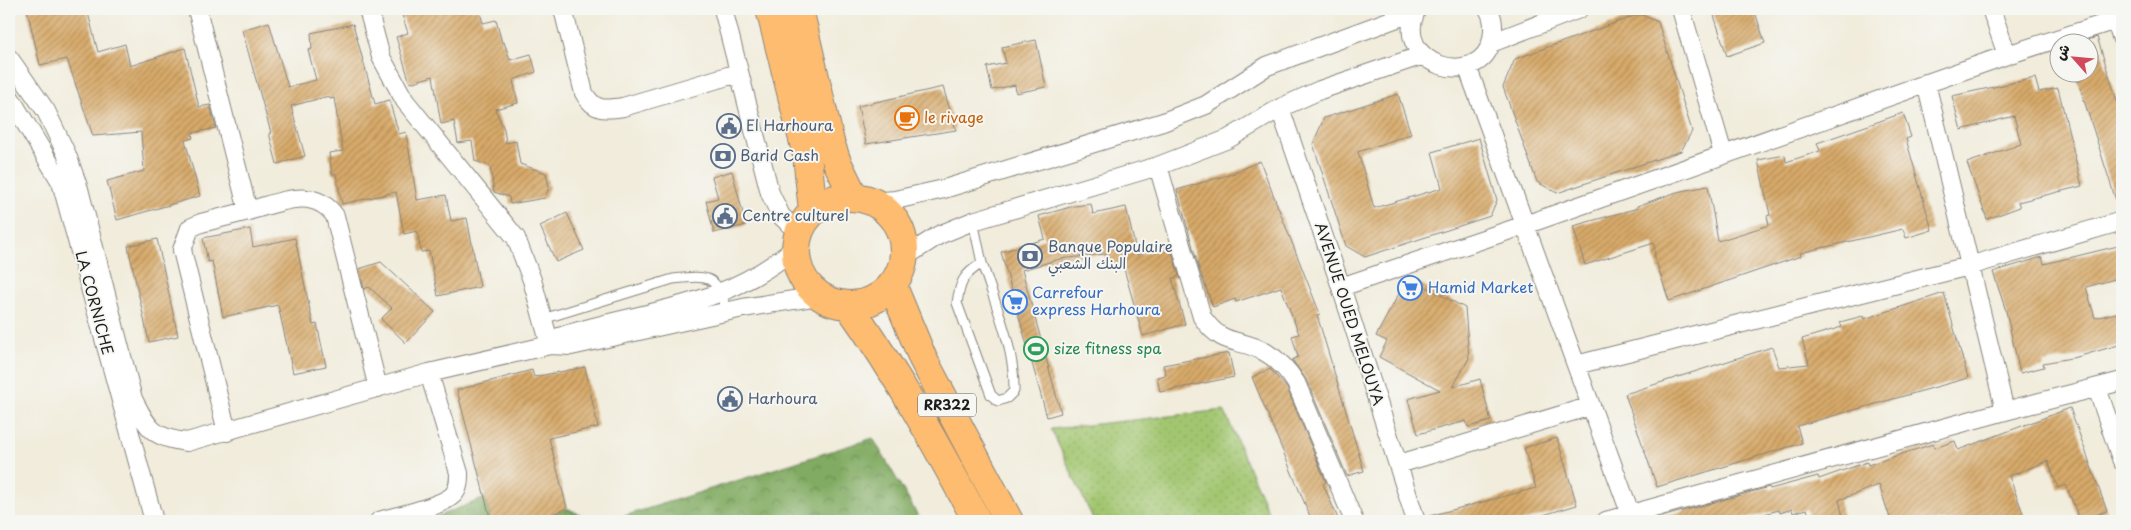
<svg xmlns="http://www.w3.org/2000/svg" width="2131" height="530" viewBox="0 0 2131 530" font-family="'Playpen Sans','Playpen Sans Arabic',sans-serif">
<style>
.grass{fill:url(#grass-dots);stroke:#5f7146}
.forest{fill:url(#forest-crowns);stroke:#4e643f}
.building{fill:url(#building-hatch)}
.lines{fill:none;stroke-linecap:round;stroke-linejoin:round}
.lane-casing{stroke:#86847c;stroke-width:11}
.street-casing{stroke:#86847c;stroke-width:20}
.primary-casing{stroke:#86847c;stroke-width:30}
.lane{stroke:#fff;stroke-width:9}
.street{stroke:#fff;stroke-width:18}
.primary{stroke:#febc70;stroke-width:28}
.labels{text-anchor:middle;stroke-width:4;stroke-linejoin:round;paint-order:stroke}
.shield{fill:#f6f6f2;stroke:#5d5d5c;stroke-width:1}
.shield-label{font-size:14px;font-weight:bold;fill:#1c1c1c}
.food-label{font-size:15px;fill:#c56008;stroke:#f6f6f2;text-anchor:start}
.service-label{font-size:15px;fill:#4e5e75;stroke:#f6f6f2;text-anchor:start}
.shop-label{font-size:15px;fill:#366cbe;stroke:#f6f6f2;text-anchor:start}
.street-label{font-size:15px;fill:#1c1c1c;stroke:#f6f6f2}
.leisure-label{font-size:15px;fill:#27864d;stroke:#f6f6f2;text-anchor:start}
</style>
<defs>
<pattern id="grass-dots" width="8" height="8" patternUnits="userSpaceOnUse" patternTransform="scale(1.25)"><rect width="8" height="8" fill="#a2c670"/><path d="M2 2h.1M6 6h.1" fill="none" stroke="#8baa60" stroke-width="1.8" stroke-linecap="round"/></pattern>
<pattern id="forest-crowns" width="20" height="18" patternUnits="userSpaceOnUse" patternTransform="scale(1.25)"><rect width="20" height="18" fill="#81ab62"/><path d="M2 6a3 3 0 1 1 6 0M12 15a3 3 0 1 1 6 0" fill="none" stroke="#698a50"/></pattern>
<pattern id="building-hatch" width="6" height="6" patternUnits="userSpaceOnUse" patternTransform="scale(1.25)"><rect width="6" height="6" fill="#d8aa6a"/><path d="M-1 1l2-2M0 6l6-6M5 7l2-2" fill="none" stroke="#ae8a56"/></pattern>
</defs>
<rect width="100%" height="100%" fill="#f6f6f2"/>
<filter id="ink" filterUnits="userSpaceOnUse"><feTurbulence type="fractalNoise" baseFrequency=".02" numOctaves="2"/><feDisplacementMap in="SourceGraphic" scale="10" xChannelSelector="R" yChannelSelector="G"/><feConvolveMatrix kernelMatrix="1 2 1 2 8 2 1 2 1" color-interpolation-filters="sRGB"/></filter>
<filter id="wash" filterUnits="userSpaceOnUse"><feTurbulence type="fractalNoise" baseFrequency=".0096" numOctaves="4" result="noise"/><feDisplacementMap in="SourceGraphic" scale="20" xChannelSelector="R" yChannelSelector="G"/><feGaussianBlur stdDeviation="1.12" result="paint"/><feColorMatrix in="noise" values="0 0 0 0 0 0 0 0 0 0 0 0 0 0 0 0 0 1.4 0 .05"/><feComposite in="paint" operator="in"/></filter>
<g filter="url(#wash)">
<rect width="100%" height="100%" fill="#f1ecdb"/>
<path class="grass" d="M1224 410 1272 521H1094L1051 429Z"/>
<path class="forest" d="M873 438 921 521H608Z
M485 498 491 521H425Z
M567 508 593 521H538Z"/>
<g id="blocks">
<path class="building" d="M27 9H87L98 52 125 44 130 66 185 48 199 107 210 105 216 128 192 133 193 138 185 140 200 196 117 220 107 181 144 171 141 132 93 136 67 59 40 65Z
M400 9H479L483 23 496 20 502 43 504 42 510 60 531 54 536 72 513 80 518 103 495 109 504 129 506 143 516 141 520 164 546 173 549 187 545 198 510 204 509 197 494 192 490 166 475 161 472 141 458 143 454 121 441 124 433 76 410 83 396 37 408 33Z
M1712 9H1754L1765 43 1727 56Z
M1640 14 1658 22 1692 131 1681 151 1557 193 1537 182 1503 87 1515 59Z
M269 22 288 87 316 80 308 50 312 49 311 33 353 24 375 104 389 100 399 134 406 132 417 200 446 195 451 221 467 218 480 287 438 296 429 251 421 252 417 231 404 234 396 192 342 204 336 174H332L329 153 343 151 334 98 330 99 329 96 291 106 305 156 277 164 269 133H271L242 30Z
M2097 37 2122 117V209L2119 210 2075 72H2088V40Z
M1036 40 1046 87 1016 93 1015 85 992 90 987 67 1006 63 1002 47Z
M2035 78 2039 92 2058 88 2082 186 2018 202 2020 207 1987 219 1967 163 2021 144 2014 116 1961 130 1952 96Z
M943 87 956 130 866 144 858 106Z
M1398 94 1411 134 1358 152 1374 208 1442 188 1432 152 1479 138 1497 200 1490 216 1365 257 1346 246 1313 144 1324 118Z
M1903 113 1911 137 1906 139 1932 230 1906 238 1903 229 1800 253 1801 256 1669 301 1655 258 1654 243 1585 265 1573 226 1638 208 1637 206 1677 192 1708 186 1718 241 1769 225 1767 216 1770 215 1758 160 1785 155 1786 162 1820 151 1817 143Z
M1260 161 1320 314 1317 315 1364 471 1347 476 1306 379 1292 360 1298 357 1292 336 1299 334 1281 287 1236 302 1235 299 1213 307 1199 269 1177 190 1235 173V172Z
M732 171 746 225 714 233 706 201 718 198 712 177Z
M1091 204 1093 214 1126 207 1137 255 1170 245 1179 276 1172 278 1185 324 1143 336 1122 262 1109 266 1105 254 1060 259 1022 270 1061 413 1047 417 1001 252 1045 239 1039 216 1074 206Z
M567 213 584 250 556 262 540 226Z
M250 229 253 247 295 238 313 325 317 324 326 366 293 373 278 305 223 317 212 261 208 262 203 238Z
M157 239 178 336 149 342 128 246Z
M2122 245V277L2086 287 2095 318 2120 312 2122 321V344L2077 357 2043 363 2044 367 2020 373 2006 311 1993 272 2042 257 2044 264Z
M381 262 435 312 406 343 381 319 392 308 369 287 364 289 359 269Z
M1408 277 1465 308 1469 358 1453 387 1480 379 1491 421 1468 427 1466 421 1418 434 1408 399 1440 390 1379 357 1387 341 1376 336Z
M1944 293 1968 378 1797 426 1802 443 1657 487 1625 394 1772 347 1779 367 1809 364 1802 339 1842 327 1840 322 1863 316 1864 319Z
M1229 353 1234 377 1160 392 1157 377 1166 375 1163 365Z
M585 367 598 427 549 438 567 508 538 521H491L457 390 532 370 534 377Z
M1270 369 1287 388 1326 482 1323 484 1339 521H1312L1252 377Z
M2070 408 2107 511 2080 521 2066 485 2058 488 2048 461 2009 476 2026 521H1891L1879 485 1839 500 1844 521H1810L1807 509 1793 513 1792 509 1780 513 1779 510 1738 521H1656V519L1665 516 1769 487 1770 489 1818 476 1819 479 1867 462 1868 465 1933 444 1935 448 1955 441 1958 450Z
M1557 438 1577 505 1523 521H1430L1429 516 1536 488 1524 448Z"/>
</g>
</g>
<g filter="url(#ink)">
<use href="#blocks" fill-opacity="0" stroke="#86847c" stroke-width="1"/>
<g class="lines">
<defs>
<path id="lane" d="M973 221 982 263C963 275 960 282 957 303L991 395 998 401 1007 398 1014 391C1015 348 995 304 982 263
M543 319 673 279C710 275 717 275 727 312"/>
<path id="street" d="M197 9 248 211 201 223 190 228 182 250 227 432
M368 9 381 57 405 101 516 238 532 280 550 345
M563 9 584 93C594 111 604 110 623 107L738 73
M723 9 770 193 781 216 799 233
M1417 9C1389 65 1481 92 1492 39 1494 28 1494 18 1488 9
M1681 9 1723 154
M1991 9 2007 55
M2116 21 2122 39
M1491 43 1579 9
M9 58 46 111 67 155 79 189 133 399C148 428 152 438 187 442L429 373 550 345 571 346 743 308 819 296
M1467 66 1633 521
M1926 83 2005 411
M9 96 61 182 154 521
M1280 108 1341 287 1416 521
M1158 166 1202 317C1223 348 1239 337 1265 352 1279 360 1288 370 1296 383L1354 521
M872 202 895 200 944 189 1163 122 1206 105 1267 66 1416 11
M248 211C279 203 313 185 335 216L378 388
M903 258 939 235 973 221 1158 166 1228 139 1280 108 1320 90 1423 55
M1341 287 1525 225 2007 55 2122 18
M550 345 559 337 568 334C652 309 726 307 796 247
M1576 365 1969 266 2122 221
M2097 388 2122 461
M1399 464 1591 406
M379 521C396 516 441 507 453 495 459 489 459 481 459 473L429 373
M1606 521 2005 411 2122 381"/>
<path id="primary" d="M770 9 807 155 813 211
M799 9 830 142 837 162 854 197
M796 251a54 54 0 1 1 108 0a54 54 0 1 1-108 0Z
M892 284 923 359 1009 521
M849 306C898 375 937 446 977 521"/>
</defs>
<use href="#lane" class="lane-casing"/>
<use href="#street" class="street-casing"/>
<use href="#primary" class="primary-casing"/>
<use href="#lane" class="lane"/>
<use href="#street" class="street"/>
<use href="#primary" class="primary"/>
</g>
</g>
<defs>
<symbol id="cafe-ring" viewBox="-11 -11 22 22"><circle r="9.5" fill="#f6f6f2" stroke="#e8710a" stroke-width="1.5"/><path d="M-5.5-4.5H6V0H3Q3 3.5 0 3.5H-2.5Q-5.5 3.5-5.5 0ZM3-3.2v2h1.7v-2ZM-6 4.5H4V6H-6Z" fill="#e8710a"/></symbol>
<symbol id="civic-ring" viewBox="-11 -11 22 22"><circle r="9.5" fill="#f6f6f2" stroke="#5c6f8a" stroke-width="1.5"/><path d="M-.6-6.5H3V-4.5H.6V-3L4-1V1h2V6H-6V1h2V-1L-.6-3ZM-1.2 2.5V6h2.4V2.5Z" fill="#5c6f8a"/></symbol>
<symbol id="bank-ring" viewBox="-11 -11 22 22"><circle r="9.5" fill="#f6f6f2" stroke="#5c6f8a" stroke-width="1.5"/><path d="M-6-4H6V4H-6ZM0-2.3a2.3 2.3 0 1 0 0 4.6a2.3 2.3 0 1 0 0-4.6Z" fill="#5c6f8a"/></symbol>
<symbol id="supermarket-ring" viewBox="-11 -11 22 22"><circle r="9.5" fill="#f6f6f2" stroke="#3f7fe0" stroke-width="1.5"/><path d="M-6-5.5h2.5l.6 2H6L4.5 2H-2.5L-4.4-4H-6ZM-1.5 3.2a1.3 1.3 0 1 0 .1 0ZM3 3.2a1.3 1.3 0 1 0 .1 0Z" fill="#3f7fe0"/></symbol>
<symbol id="stadium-ring" viewBox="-11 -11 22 22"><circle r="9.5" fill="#f6f6f2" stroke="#2e9e5b" stroke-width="1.5"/><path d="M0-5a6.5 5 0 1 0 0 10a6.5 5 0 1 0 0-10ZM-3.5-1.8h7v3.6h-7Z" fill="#2e9e5b"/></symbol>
</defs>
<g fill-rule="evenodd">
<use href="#cafe-ring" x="893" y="104" width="28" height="28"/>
<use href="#civic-ring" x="715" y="112" width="28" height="28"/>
<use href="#bank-ring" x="709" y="142" width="28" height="28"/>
<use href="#civic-ring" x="711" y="202" width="28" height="28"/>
<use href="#bank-ring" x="1016" y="242" width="28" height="28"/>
<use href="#supermarket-ring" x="1396" y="274" width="28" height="28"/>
<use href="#supermarket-ring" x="1001" y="288" width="28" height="28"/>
<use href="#stadium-ring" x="1022" y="335" width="28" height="28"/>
<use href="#civic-ring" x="716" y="385" width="28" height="28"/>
</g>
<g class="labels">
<rect class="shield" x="918" y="393.5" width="58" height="23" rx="4"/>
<g class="shield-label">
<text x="947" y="410">RR322</text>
</g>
<g class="food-label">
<text x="924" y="123">le rivage</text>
</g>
<g class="service-label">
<text x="746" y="131">El Harhoura</text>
<text x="740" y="161">Barid Cash</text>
<text x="742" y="221">Centre culturel</text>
<text x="1048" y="252">Banque Populaire<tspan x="1048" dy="17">البنك الشعبي</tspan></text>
<text x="748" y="404">Harhoura</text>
</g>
<g class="shop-label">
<text x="1428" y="293">Hamid Market</text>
<text x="1032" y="298">Carrefour<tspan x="1032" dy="17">express Harhoura</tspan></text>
</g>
<g class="street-label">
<text transform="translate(94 303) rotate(75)" y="5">LA CORNICHE</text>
<text transform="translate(1349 314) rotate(72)" y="5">AVENUE OUED MELOUYA</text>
</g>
<g class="leisure-label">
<text x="1054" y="354">size fitness spa</text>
</g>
</g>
<rect width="2131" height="530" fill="none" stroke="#f6f6f2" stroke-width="30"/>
<g transform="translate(2074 58) rotate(297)"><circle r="24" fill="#f6f6f2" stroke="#9f9f9c"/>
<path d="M0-4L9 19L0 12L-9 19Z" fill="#d1495b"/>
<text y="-8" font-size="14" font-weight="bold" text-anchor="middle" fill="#1c1c1c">ش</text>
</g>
</svg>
